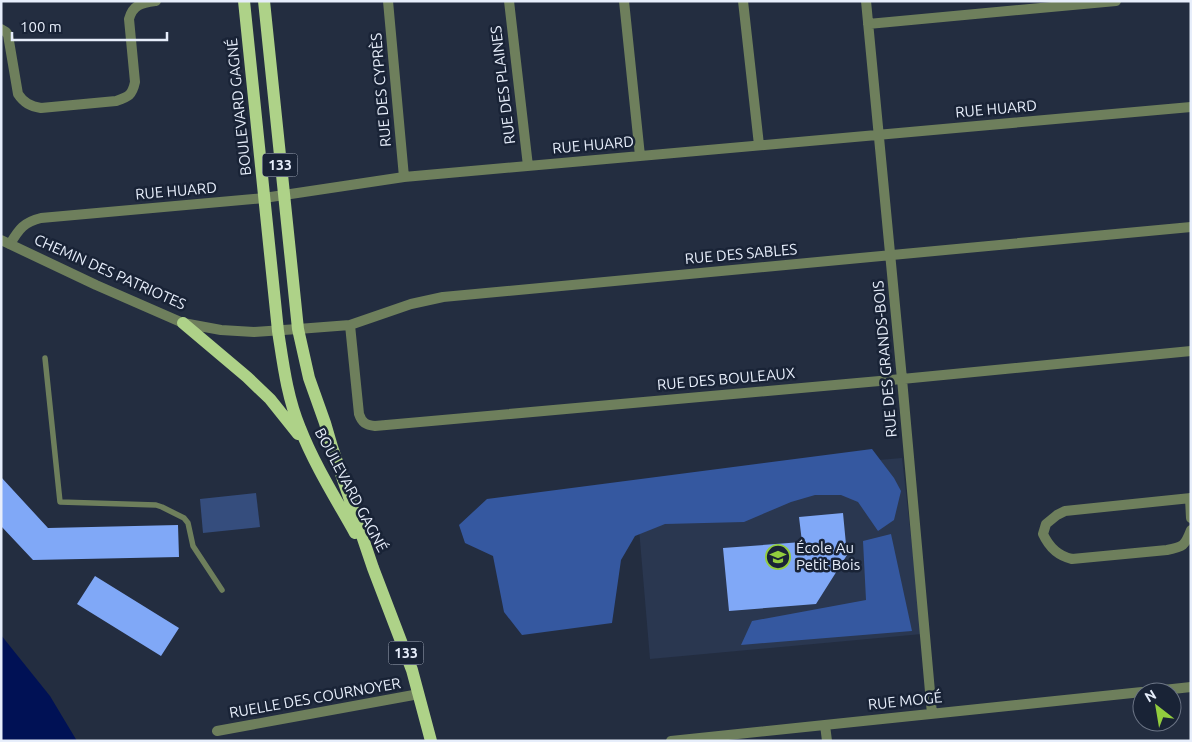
<svg xmlns="http://www.w3.org/2000/svg" width="1192" height="742" viewBox="0 0 1192 742" font-family="Ubuntu,sans-serif">
<style>
.built{fill:#2a3750}
.green{fill:#354d7d}
.forest{fill:#3558a0}
.water{fill:#015}
.building{fill:#80a8f7}
.lines{fill:none;stroke-linecap:round;stroke-linejoin:round}
.service{stroke:#6e7f5c;stroke-width:5.5}
.minor{stroke:#6e7f5c;stroke-width:10}
.tertiary{stroke:#6e7f5c;stroke-width:10}
.primary{stroke:#aed288;stroke-width:12}
.labels{text-anchor:middle;stroke-width:5;stroke-linejoin:round;paint-order:stroke}
.shield{fill:#192336;stroke:#a9b1c0;stroke-width:1}
.shield-label{font-size:14px;font-weight:bold;fill:#e7eefb}
.street-label{font-size:15px;fill:#e7eefb;stroke:#192336}
.poi-label{font-size:15px;fill:#e7eefb;stroke:#192336;text-anchor:start}
</style>
<rect width="100%" height="100%" fill="#232d40"/>
<path class="built" d="M902 458 922 634 650 659 635 481Z"/>
<path class="green" d="M256 493 260 527 203 533 200 499Z"/>
<path class="forest" d="M872 449 894 478 901 491 894 520 878 531 858 502 841 495H815L791 502 744 522 665 524 635 536 621 560 612 623 522 635 504 612 493 556 465 543 459 525 487 499Z
M891 534 912 631 741 645 752 621 866 600 863 541Z"/>
<path class="water" d="M1 635 50 696 77 741H1Z"/>
<path class="building" d="M1 477 48 528 178 525 179 557 33 560 1 526Z
M843 513 847 555 816 604 729 611 723 548 802 542 799 517Z
M95 576 179 628 161 656 77 604Z"/>
<g class="lines">
<path class="service" d="M45 358 60 502 156 505 162 507 184 518 188 523 193 546 222 590"/>
<path class="minor" d="M388 1 404 177
M509 1 528 166
M624 1 640 156
M743 1 759 145
M866 1 902 379 932 714
M868 24 1116 1
M1 29 6 32 8 35 18 94C24 103 30 106 41 108L116 101C128 97 132 96 135 82L129 19C133 4 142 3 156 1
M10 244C19 229 24 222 41 218L264 198 404 177 1191 107
M350 325 359 414C362 423 366 425 375 426L902 379 1191 351
M298 329 350 325 411 304 443 297 1191 227
M1190 498 1191 518
M1191 498 1065 511 1057 515 1046 524 1043 534C1049 547 1058 556 1072 559L1167 550C1183 547 1185 546 1191 530
M1145 692 1191 687
M825 725 827 741
M217 731 419 694
M671 741 1142 692"/>
<path class="tertiary" d="M1 240 96 285 183 323 221 330 254 332 298 329"/>
<path class="primary" d="M244 1 278 331C283 363 287 397 300 428 314 464 336 499 355 533
M264 1 298 329 309 378 325 423 332 447 373 568 412 670 431 741
M183 323 247 377 270 399 298 434"/>
</g>
<defs>
<symbol id="school-ring" viewBox="-11 -11 22 22"><circle r="9.5" fill="#192336" stroke="#92cd3e" stroke-width="1.5"/><path d="M0-5L7-2L0 1L-7-2ZM-4 1L0 2.5L4 1V4Q0 6-4 4Z" fill="#92cd3e"/></symbol>
</defs>
<g fill-rule="evenodd">
<use href="#school-ring" x="764" y="543" width="28" height="28"/>
</g>
<g class="labels">
<g class="shield">
<rect x="262.5" y="153.5" width="35" height="23" rx="4"/>
<rect x="388.5" y="641.5" width="35" height="23" rx="4"/>
</g>
<g class="shield-label">
<text x="280" y="170">133</text>
<text x="406" y="658">133</text>
</g>
<g class="street-label">
<text transform="translate(503 85) rotate(-97)" y="5">RUE DES PLAINES</text>
<text transform="translate(381 90) rotate(-95)" y="5">RUE DES CYPRÈS</text>
<text transform="translate(239 107) rotate(-96)" y="5">BOULEVARD GAGNÉ</text>
<text transform="translate(996 109) rotate(-5)" y="5">RUE HUARD</text>
<text transform="translate(593 145) rotate(-5)" y="5">RUE HUARD</text>
<text transform="translate(176 191) rotate(-5)" y="5">RUE HUARD</text>
<text transform="translate(741 254) rotate(-5)" y="5">RUE DES SABLES</text>
<text transform="translate(110 272) rotate(24)" y="5">CHEMIN DES PATRIOTES</text>
<text transform="translate(885 359) rotate(-95)" y="5">RUE DES GRANDS-BOIS</text>
<text transform="translate(726 379) rotate(-5)" y="5">RUE DES BOULEAUX</text>
<text transform="translate(351 490) rotate(62)" y="5">BOULEVARD GAGNÉ</text>
<text transform="translate(315 698) rotate(-10)" y="5">RUELLE DES COURNOYER</text>
<text transform="translate(905 701) rotate(-6)" y="5">RUE MOGÉ</text>
</g>
<g class="poi-label">
<text x="796" y="553">École Au<tspan x="796" dy="17">Petit Bois</tspan></text>
</g>
</g>
<rect width="1192" height="742" fill="none" stroke="#e7eefb" stroke-width="5"/>
<g transform="translate(1157 707) rotate(329)"><circle r="24" fill="#192336" stroke="#6b7485"/>
<path d="M0-4L9 19L0 12L-9 19Z" fill="#92cd3e"/>
<text y="-8" font-size="14" font-weight="bold" text-anchor="middle" fill="#e7eefb">N</text>
</g>
<path d="M12 32v8h155v-8" fill="none" stroke="#e7eefb" stroke-width="2.5"/>
<text x="20" y="32" font-size="15" fill="#e7eefb" stroke="#192336" stroke-width="4" paint-order="stroke">100 m</text>
</svg>
